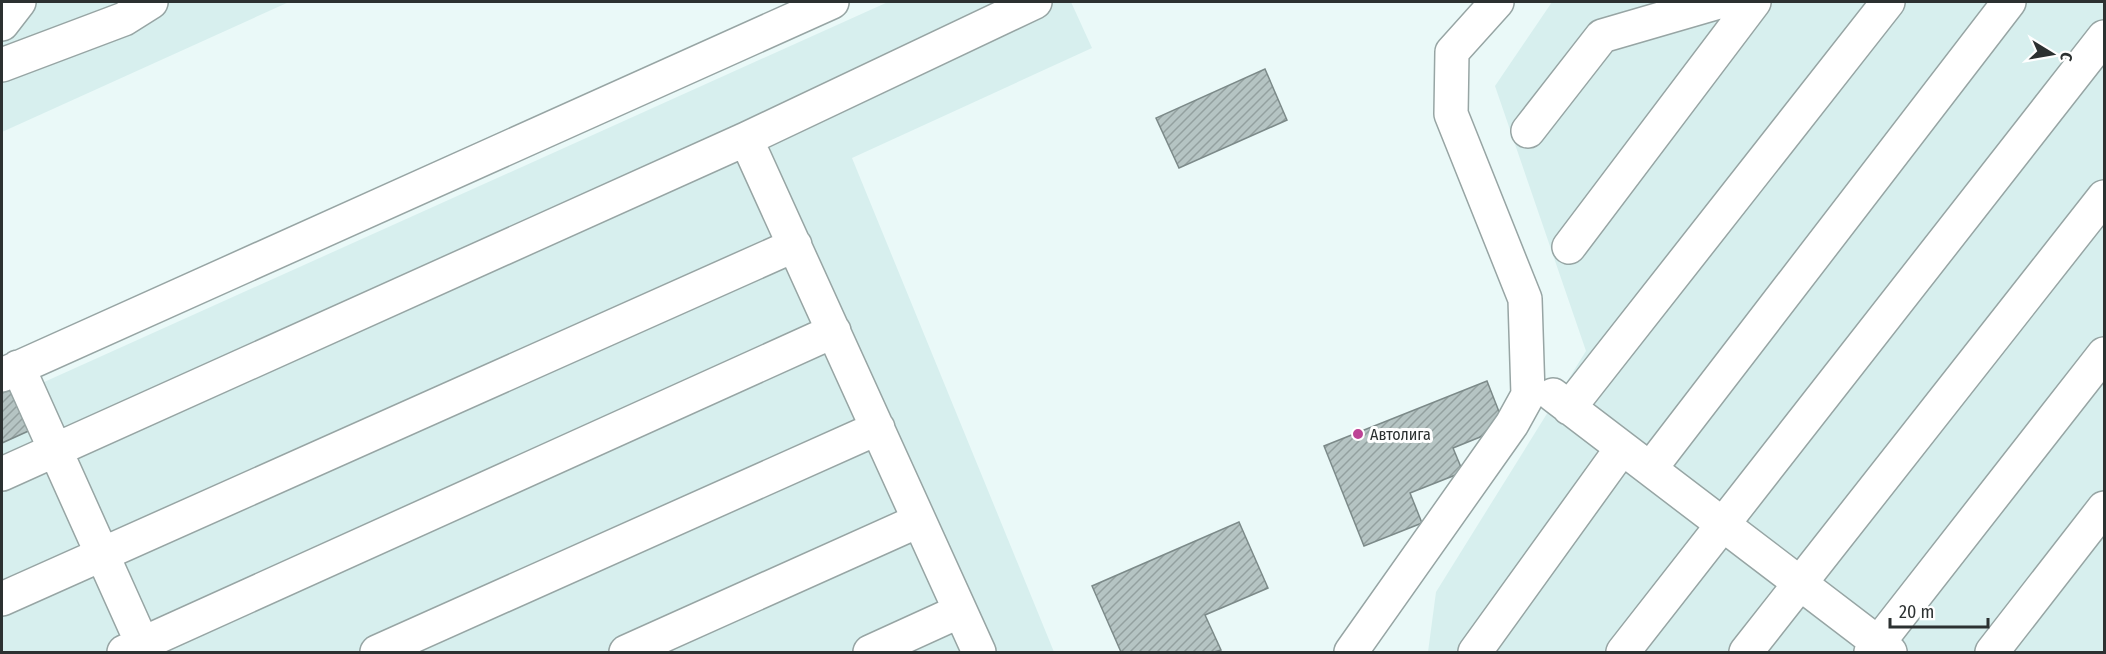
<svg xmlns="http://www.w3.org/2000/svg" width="2106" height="654" viewBox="0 0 2106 654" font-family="'Fira Sans Condensed',sans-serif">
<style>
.built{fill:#d7efee}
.building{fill:url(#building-hatch);stroke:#7c8a89;stroke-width:1.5}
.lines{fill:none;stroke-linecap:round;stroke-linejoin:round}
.minor-casing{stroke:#97a5a4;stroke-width:36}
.minor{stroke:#fff;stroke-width:33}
.poi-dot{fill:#bd4395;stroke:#fff;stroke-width:2}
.labels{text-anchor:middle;stroke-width:6;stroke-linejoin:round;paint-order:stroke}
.poi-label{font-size:16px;fill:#2c3131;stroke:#fff;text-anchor:start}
</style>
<defs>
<pattern id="building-hatch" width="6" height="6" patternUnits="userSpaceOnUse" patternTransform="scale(1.5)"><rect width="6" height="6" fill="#b5c4c3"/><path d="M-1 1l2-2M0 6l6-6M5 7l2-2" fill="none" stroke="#93a09f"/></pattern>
</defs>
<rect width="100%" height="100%" fill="#eaf9f8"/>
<path class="built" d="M2 2H289L2 132Z
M888 2H1071L1092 48 852 158 1054 652H2V401Z
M1552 2H2104V652H1428L1436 592 1586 351 1495 86Z"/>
<path class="building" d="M1265 69 1287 120 1179 168 1156 118Z
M1487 381 1505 427 1453 448 1463 472 1410 493 1422 523 1364 546 1324 446Z
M16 385 35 428 2 443V391Z
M1239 522 1268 588 1205 615 1221 650 1214 652H1121L1092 586Z"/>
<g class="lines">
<defs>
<path id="minor" d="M2 24 19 2
M2 65 124 19 151 2
M1528 131 1602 36 1719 2
M746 139 979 652
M1569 247 1754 2
M18 367 146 652
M2 375 832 2
M1553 395 1890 652
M1569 408 1888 2
M1650 469 2009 2
M2 474 746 139 1035 2
M2 599 795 245
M124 652 834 331
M377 652 878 428
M626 652 918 521
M870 652 960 611
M1351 652 1512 424 1528 395 1525 299 1451 114 1452 52 1497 2
M1475 652 1622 448
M1623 652 2104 37
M1746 652 2104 197
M1871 652 2104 354
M1992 652 2104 508"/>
</defs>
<use href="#minor" class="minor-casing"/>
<use href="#minor" class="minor"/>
</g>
<circle class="poi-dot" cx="1358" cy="434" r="6"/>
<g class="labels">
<g class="poi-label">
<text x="1370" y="440">Автолига</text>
</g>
</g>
<rect width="2106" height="654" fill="none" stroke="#2c3131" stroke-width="6"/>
<g transform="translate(2052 54) rotate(101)" stroke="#ffffff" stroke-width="4.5" paint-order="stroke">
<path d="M0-4.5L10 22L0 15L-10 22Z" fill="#2c3131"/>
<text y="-9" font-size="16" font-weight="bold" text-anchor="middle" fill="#2c3131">С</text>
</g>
<path d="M1890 618v9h98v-9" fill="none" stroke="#2c3131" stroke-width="3"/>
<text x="1899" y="618" font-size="18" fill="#2c3131" stroke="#ffffff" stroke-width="4.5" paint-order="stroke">20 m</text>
</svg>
